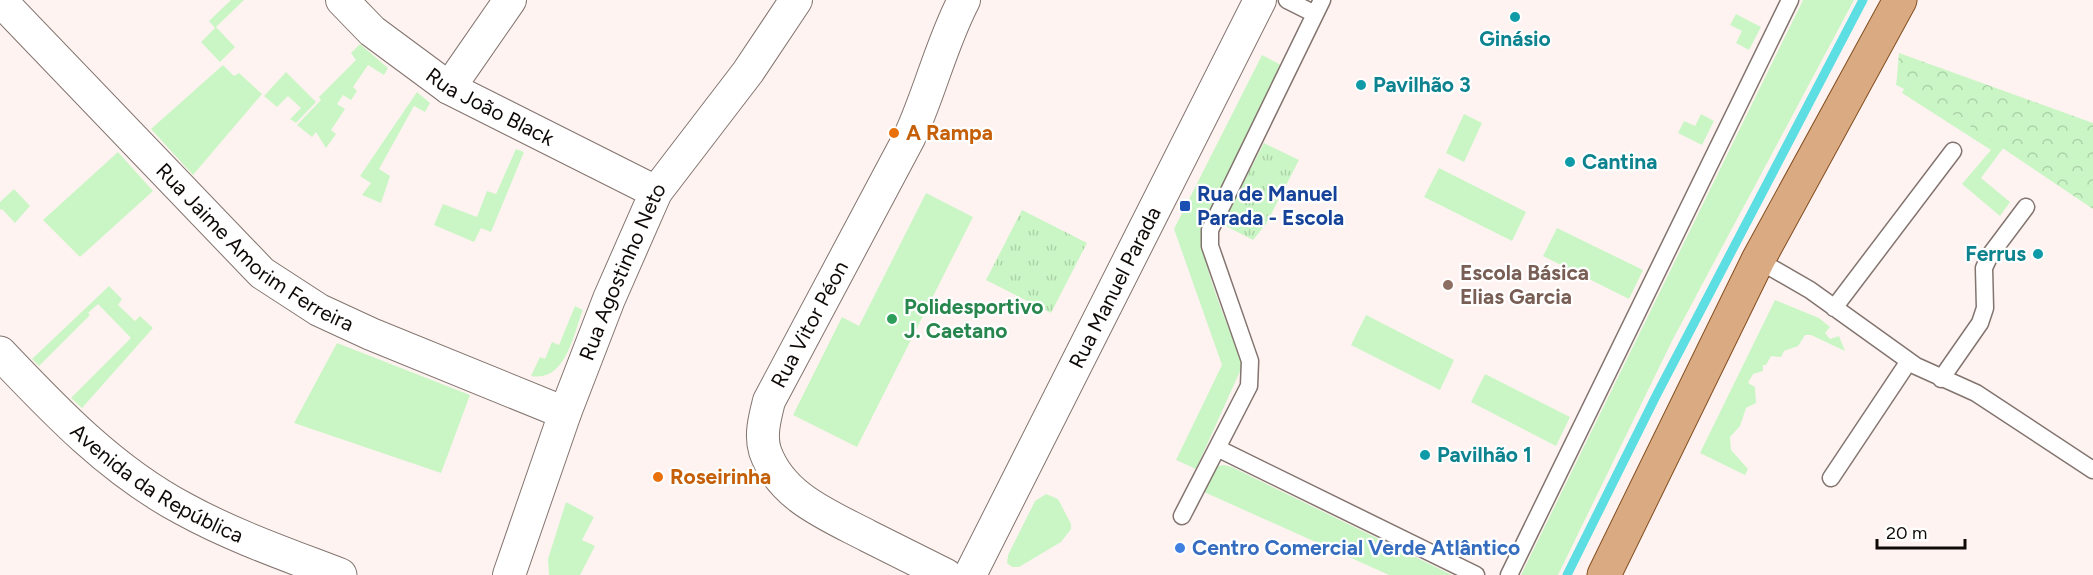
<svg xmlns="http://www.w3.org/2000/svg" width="2093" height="575" viewBox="0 0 2093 575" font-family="Figtree,sans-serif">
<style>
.green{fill:#caf6c5}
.forest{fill:url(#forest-crowns)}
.park{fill:url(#park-tufts)}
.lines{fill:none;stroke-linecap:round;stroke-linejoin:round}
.stream{stroke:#5cdee2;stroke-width:9}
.service-casing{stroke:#83746f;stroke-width:19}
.minor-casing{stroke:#83746f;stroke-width:34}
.tertiary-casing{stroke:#83746f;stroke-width:35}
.primary-casing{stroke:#834e21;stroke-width:35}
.service{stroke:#fff;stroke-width:16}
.minor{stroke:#fff;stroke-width:32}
.tertiary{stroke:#fff;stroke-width:33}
.primary{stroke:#daab82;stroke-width:33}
.culture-dot{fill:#0f9aa8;stroke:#fff;stroke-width:2}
.food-dot{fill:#e8710a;stroke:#fff;stroke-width:2}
.transit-dot{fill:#1a4fb4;stroke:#fff;stroke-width:2}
.education-dot{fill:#8d6e63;stroke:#fff;stroke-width:2}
.leisure-dot{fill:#2e9e5b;stroke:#fff;stroke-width:2}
.shop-dot{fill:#3f7fe0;stroke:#fff;stroke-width:2}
.labels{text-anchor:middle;stroke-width:4.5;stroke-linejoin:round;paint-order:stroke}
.culture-label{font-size:21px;font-weight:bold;fill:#0d838f;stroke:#fff;text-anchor:start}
.street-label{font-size:21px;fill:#0f0a08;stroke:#fff}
.food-label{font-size:21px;font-weight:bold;fill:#c56008;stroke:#fff;text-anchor:start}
.transit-label{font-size:21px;font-weight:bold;fill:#164399;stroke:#fff;text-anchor:start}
.education-label{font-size:21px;font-weight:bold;fill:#785e54;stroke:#fff;text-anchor:start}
.leisure-label{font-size:21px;font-weight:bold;fill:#27864d;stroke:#fff;text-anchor:start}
.shop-label{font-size:21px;font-weight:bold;fill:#366cbe;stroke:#fff;text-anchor:start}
</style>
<defs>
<pattern id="forest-crowns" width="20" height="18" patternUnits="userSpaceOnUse" patternTransform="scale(1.5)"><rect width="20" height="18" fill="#caf6c5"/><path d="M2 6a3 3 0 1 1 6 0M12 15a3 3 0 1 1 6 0" fill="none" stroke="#acd2a8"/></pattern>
<pattern id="park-tufts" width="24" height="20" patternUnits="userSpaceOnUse" patternTransform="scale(1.5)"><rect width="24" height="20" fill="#caf6c5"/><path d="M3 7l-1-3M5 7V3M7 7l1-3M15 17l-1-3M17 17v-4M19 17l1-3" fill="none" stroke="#acd2a8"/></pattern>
</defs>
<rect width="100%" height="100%" fill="#fef3f0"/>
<path class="green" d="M231 0H244L216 27 235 47 220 62 201 42 215 28 209 21Z
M1803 0H1854L1672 341 1558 575H1521Z
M1736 14 1761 27 1749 50 1736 43 1742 31 1730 25Z
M360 44 388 68 384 75 368 65 353 87 357 91 351 100 343 95 337 104 345 109 331 130 336 134 326 148 316 132 312 137 297 125 321 100 319 97 356 60 351 53Z
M1262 55 1281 65 1203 224C1196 256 1229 327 1241 359V369L1196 469 1176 460 1222 365 1174 229Z
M223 65 234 76 239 73 262 94 193 175 151 129Z
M286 72 316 102 296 123 290 119 301 108 288 96 277 107 264 96Z
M1897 77 2004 147 1981 178 2010 202 2000 216 1962 184 1991 150 1902 93 1904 89 1896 85Z
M417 92 430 103 425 112 414 106 379 169 390 176 381 203 362 195 371 183 360 176Z
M1464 114 1482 123 1464 162 1446 153Z
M1701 114 1714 121 1702 145 1678 133 1684 121 1695 126Z
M516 149 524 152 491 232 481 228 474 242 434 225 443 204 477 217 487 191 496 194Z
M118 152 153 191 80 257 43 220Z
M1439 168 1526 212 1512 241 1424 197Z
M14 189 30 206 15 223 2 209 0 210V202Z
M926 193 973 217 857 447 793 415 842 317 859 326Z
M1557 228 1643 270 1629 299 1543 256Z
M109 286 122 299 118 305 135 321 140 316 153 328 82 408 71 398 131 338 98 304 88 313 90 315 39 366 32 359Z
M1775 300 1819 318 1830 327 1825 333 1830 339 1839 336 1845 351 1811 335H1805L1798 346 1784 351 1781 357 1771 356 1766 365H1763V371L1753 374 1748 383 1755 387 1756 403 1746 408 1740 426 1730 437 1731 450 1748 469 1745 475 1700 453Z
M575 306 583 310C573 335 566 382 531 376L540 357 545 359 552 342 559 345Z
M1366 315 1454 360 1440 390 1351 345Z
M337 343 470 395 441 473 294 423Z
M1485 374 1570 417 1556 446 1471 402Z
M1224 465 1232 467 1452 575H1389L1204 492 1218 466Z
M1046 494 1058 499 1071 524V529L1061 542 1019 567H1012L1007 563 1008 555 1035 501Z
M566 502 594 517 582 540 595 546 580 575H549L548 559Z"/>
<path class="forest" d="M1899 53 2093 123V209L1897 77Z"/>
<path class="park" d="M1264 143 1299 160 1266 224 1253 240 1222 224Z
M1022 210 1087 243 1051 313 986 280Z"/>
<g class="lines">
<path class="stream" d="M1567 575 1657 394 1863 0"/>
<defs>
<path id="service" d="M1287 0 1315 14
M1758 260 1810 290 1916 366 1976 393 2093 470
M1834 308 1953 151
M1941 379 1980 323 1985 308 1984 268 1990 255 2026 207
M1217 448 1476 575
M1831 478 1909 361
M1182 516 1249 386 1250 361 1210 246V230L1322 0
M1509 575 1790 0"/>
<g id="minor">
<path id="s1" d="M0 0 262 273 319 310 371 334 565 413"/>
<path id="s2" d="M342 0 372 31 449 88 656 192"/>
<path d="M449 88 510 0"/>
<path id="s3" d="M509 575 565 413 609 299 656 192 748 72 796 0"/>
<path id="s4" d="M946 575C920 562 894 549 868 536 828 515 781 497 765 451 760 435 765 417 769 401L909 138C930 93 941 44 964 0"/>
<path id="s5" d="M970 575 1260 0"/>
</g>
<g id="tertiary">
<path id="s6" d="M0 353C55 411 112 471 184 509 233 536 288 555 340 575"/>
</g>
<path id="primary" d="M1604 575 1758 260 1900 0"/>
</defs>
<use href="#service" class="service-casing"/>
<use href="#minor" class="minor-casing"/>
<use href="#tertiary" class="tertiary-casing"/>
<use href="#primary" class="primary-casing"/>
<use href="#service" class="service"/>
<use href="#minor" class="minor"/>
<use href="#tertiary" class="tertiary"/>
<use href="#primary" class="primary"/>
</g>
<g class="culture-dot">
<circle cx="1515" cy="17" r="6"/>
<circle cx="1361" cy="85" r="6"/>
<circle cx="1570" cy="162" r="6"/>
<circle cx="2038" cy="254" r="6"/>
<circle cx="1425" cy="455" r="6"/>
</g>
<g class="food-dot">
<circle cx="894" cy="133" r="6"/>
<circle cx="658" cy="477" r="6"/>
</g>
<rect class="transit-dot" x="1179" y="200" width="12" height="12" rx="3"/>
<circle class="education-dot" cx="1448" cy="285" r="6"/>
<circle class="leisure-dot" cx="892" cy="319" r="6"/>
<circle class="shop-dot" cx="1180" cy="548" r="6"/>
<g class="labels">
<g class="culture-label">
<text x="1515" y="46" text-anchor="middle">Ginásio</text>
<text x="1373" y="92">Pavilhão 3</text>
<text x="1582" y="169">Cantina</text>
<text x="2026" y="261" text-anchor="end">Ferrus</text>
<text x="1437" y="462">Pavilhão 1</text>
</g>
<g class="street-label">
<text dy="7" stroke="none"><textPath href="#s2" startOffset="184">Rua João Black</textPath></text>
<text dy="7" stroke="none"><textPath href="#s1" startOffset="357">Rua Jaime Amorim Ferreira</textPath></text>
<text dy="7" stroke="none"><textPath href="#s3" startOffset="324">Rua Agostinho Neto</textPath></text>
<text dy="7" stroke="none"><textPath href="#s5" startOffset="322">Rua Manuel Parada</textPath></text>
<text dy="7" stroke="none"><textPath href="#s4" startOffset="362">Rua Vitor Péon</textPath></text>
<text dy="7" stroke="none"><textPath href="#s6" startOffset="206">Avenida da República</textPath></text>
</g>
<g class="food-label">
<text x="906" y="140">A Rampa</text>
<text x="670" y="484">Roseirinha</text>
</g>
<g class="transit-label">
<text x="1197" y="201">Rua de Manuel<tspan x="1197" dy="24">Parada - Escola</tspan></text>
</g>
<g class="education-label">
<text x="1460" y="280">Escola Básica<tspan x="1460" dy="24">Elias Garcia</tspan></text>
</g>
<g class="leisure-label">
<text x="904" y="314">Polidesportivo<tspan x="904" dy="24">J. Caetano</tspan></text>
</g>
<g class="shop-label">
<text x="1192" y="555">Centro Comercial Verde Atlântico</text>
</g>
</g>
<path d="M1877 539v9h88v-9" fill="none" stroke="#0f0a08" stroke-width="3"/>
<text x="1886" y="539" font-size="18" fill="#0f0a08" stroke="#ffffff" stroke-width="4.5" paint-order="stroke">20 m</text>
</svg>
